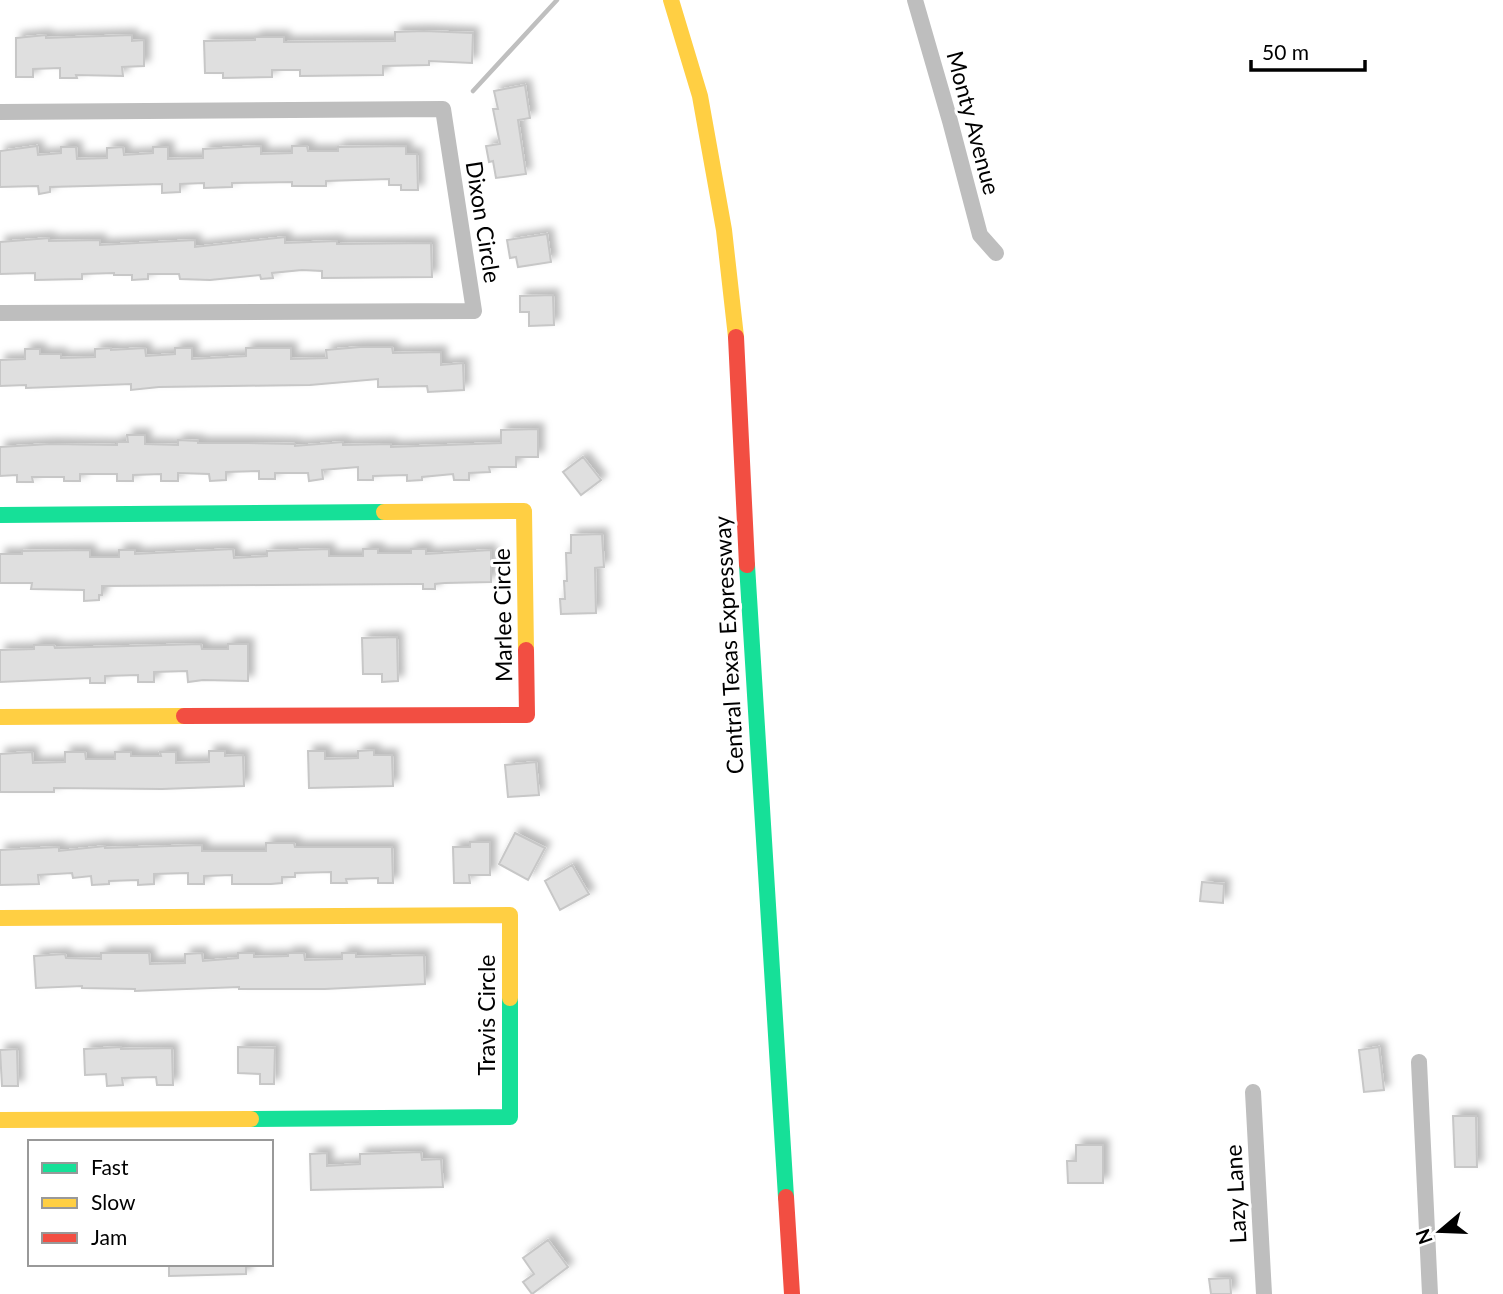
<svg xmlns="http://www.w3.org/2000/svg" width="1503" height="1294" viewBox="0 0 1503 1294" font-family="Lato,sans-serif">
<style>
.lines{fill:none;stroke-linecap:round;stroke-linejoin:round}
.stream{stroke:#bfbfbf;stroke-width:4.5}
.building{fill:#dfdfdf;stroke:#c7c7c7;stroke-width:2;filter:url(#shadow)}
.street{stroke:#bebebe;stroke-width:16}
.fast{stroke:#16e098;stroke-width:16}
.slow{stroke:#ffcf43;stroke-width:16}
.jam{stroke:#f24e42;stroke-width:16}
.labels{text-anchor:middle;stroke-width:6;stroke-linejoin:round;paint-order:stroke}
.street-label{font-size:23px;fill:#000;stroke:#fff}
</style>
<defs>
<filter id="shadow"><feDropShadow dx="5.5" dy="-5.5" stdDeviation="3.5" flood-color="#0004"/></filter>
</defs>
<rect width="100%" height="100%" fill="#fff"/>
<g class="lines">
<path class="stream" d="M473 91 557 0"/>
</g>
<path class="building" d="M424 31 473 33 472 63 429 61V65L383 66V75L300 76V70H272V77L223 78V73H205L204 41 255 40V37H284V42L395 41V32Z
M46 35V38L132 35V41L144 40V66L122 67 123 76 76 75 77 78H60V68L33 69V77H16V38Z
M525 85 530 118 518 120 526 174 496 178 493 161 489 162 486 146 500 144 493 109H498L494 91Z
M37 146 38 155 61 153V147H76L77 159 107 158V148L123 147 124 155 153 153V147H168V159L203 158V149L261 146V154L292 153V146H307L308 151H338V147L406 146V154H417L418 190H401V185H389V179L326 181V186H292V182L232 183V187L204 188V183L180 184V192L162 193V184L50 187V192L39 194 38 186 0 187V151Z
M547 234 551 262 518 267 516 257 510 258 507 240Z
M285 237V243L337 241V244L431 243 432 277 322 278V271L302 270 272 273 273 278 261 279 260 275 210 280 180 279 179 274H148V279L132 280V275H114V273L82 274V279L35 280V273L0 274V242L49 238V241L100 240V245L195 240V247Z
M553 295 554 325 529 326V312H520V296Z
M360 347H392L393 353 441 352V365L463 363 464 390 428 392 427 386 378 387V379L310 385 159 387 131 390V384L26 388V385L0 386V360L25 359V349H40V354H61V358L95 357V349L111 348V350L145 348 146 356 175 354V348H192V359L246 356V348H291V359L327 358 326 350Z
M538 429V457H516V467H489L490 472 469 473V480H454L453 474 422 477V480L407 481V475L373 476V480H358V467L322 470 323 479 309 481 308 473H275V479H259V471L226 472V480L210 481 209 474 178 473V481H161V474L133 475V481H117V474H80V481H64V477H32L33 482H17V475L0 476V447L50 444 117 445V442H128L127 435H145V444L178 445V440L198 441V443H247L295 444V446L343 442V445L391 444V447L501 443V430Z
M583 457 601 480 581 495 563 472Z
M602 534 604 567 595 568 596 613 561 614 560 599H565L564 581H567L566 553H571V535Z
M233 549 234 558 267 556V551L329 549V556H363V549H378V553H411V549H426V554L491 550V582L445 583 435 584V589H423V584H412L102 586V595H99V600L84 601V590L31 589 32 583H0V554H22V551L90 550V557H119V550H135V554Z
M397 637 398 681 382 682V674H363L362 638Z
M201 644 202 649H228V644H248V681L203 680 188 682 187 671 154 672V682H138V675L105 676V683H90V678L0 682V650L34 649V645H54L55 648Z
M374 750V755H392L393 786 309 788 308 751H325V759L358 758V751Z
M209 751H225V756L243 755 244 786 162 789 54 788V792H0V754L32 752 33 763 65 762V752H85L86 759H115V752H131V756H161L160 752H176V763L209 762Z
M536 762 539 795 508 797 505 765Z
M515 833 545 848 528 880 499 864Z
M470 842H490V875H469L470 883H454L453 847H470Z
M266 843H294L295 847H392L393 883H378V878L346 879 347 883H331V872L295 873V877H282V883L271 884H232V875L204 876V884H188V873L154 874V884L138 885V880L109 881V884L92 885 91 876 73 878 72 873 38 875 39 884 0 885V850L59 847V851L105 846V848L202 845V851H266Z
M572 865 589 894 560 910 545 881Z
M1202 882 1224 884 1223 903 1200 901Z
M101 953H149L150 964 185 963V954L202 953 203 961 238 958V953H254V957L288 956V953H304L305 960 342 959V953H356V957L424 955 425 984 325 989H239V987L135 991V989L82 988V986L36 988 34 956 65 954 66 958 101 959Z
M121 1047V1049L172 1048 173 1085H157L156 1077 122 1078 123 1085 107 1086 106 1074 85 1075 84 1049Z
M238 1047 275 1048 274 1084H260V1074L238 1073Z
M1379 1047 1384 1090 1364 1092 1359 1050Z
M17 1049 18 1086H2L0 1050Z
M1453 1116H1476L1477 1167H1455Z
M1076 1145H1103V1183H1068L1067 1161H1076Z
M421 1152 422 1160 441 1159 443 1187 311 1190 310 1154 327 1153V1166L360 1164V1154Z
M548 1240 568 1267 532 1294 523 1282 534 1274 523 1258Z
M169 1264H246V1274L169 1276Z
M1230 1278 1231 1294H1211L1209 1279Z"/>
<g class="lines">
<path class="street" d="M915 0 950 121 980 235 996 253
M0 112 443 109 474 311 0 313
M1419 1062 1430 1294
M1253 1092 1264 1294"/>
<path class="fast" d="M0 515 384 512
M747 565 786 1197
M251 1119 510 1117V998"/>
<path class="slow" d="M671 0 700 96 724 230 736 337
M384 512 524 511 526 650
M0 717 184 716
M0 918 510 915V998
M0 1120 251 1119"/>
<path class="jam" d="M736 337 747 565
M184 716 527 715 526 650
M786 1197 792 1294"/>
</g>
<g class="labels">
<g class="street-label">
<text transform="translate(973 123) rotate(75)" y="8">Monty Avenue</text>
<text transform="translate(483 222) rotate(81)" y="8">Dixon Circle</text>
<text transform="translate(503 615) rotate(-91)" y="8">Marlee Circle</text>
<text transform="translate(729 645) rotate(-93)" y="8">Central Texas Expressway</text>
<text transform="translate(487 1015) rotate(-90)" y="8">Travis Circle</text>
<text transform="translate(1236 1194) rotate(-93)" y="8">Lazy Lane</text>
</g>
</g>
<rect x="28" y="1140" width="245" height="126" fill="#ffffff" stroke="#999999" stroke-width="2"/>
<rect x="42" y="1163" width="35" height="10" fill="#16e098" stroke="#999999" stroke-width="2"/>
<text x="91" y="1175" font-size="21" fill="#000000">Fast</text>
<rect x="42" y="1198" width="35" height="10" fill="#ffcf43" stroke="#999999" stroke-width="2"/>
<text x="91" y="1210" font-size="21" fill="#000000">Slow</text>
<rect x="42" y="1233" width="35" height="10" fill="#f24e42" stroke="#999999" stroke-width="2"/>
<text x="91" y="1245" font-size="21" fill="#000000">Jam</text>
<g transform="translate(1440 1231) rotate(251)" stroke="#ffffff" stroke-width="5" paint-order="stroke">
<path d="M0-5L12 26L0 18L-12 26Z" fill="#000000"/>
<text y="-10" font-size="19" font-weight="bold" text-anchor="middle" fill="#000000">N</text>
</g>
<path d="M1251 60v10h114v-10" fill="none" stroke="#000000" stroke-width="3.5"/>
<text x="1262" y="60" font-size="21" fill="#000000" stroke="#ffffff" stroke-width="5" paint-order="stroke">50 m</text>
</svg>
